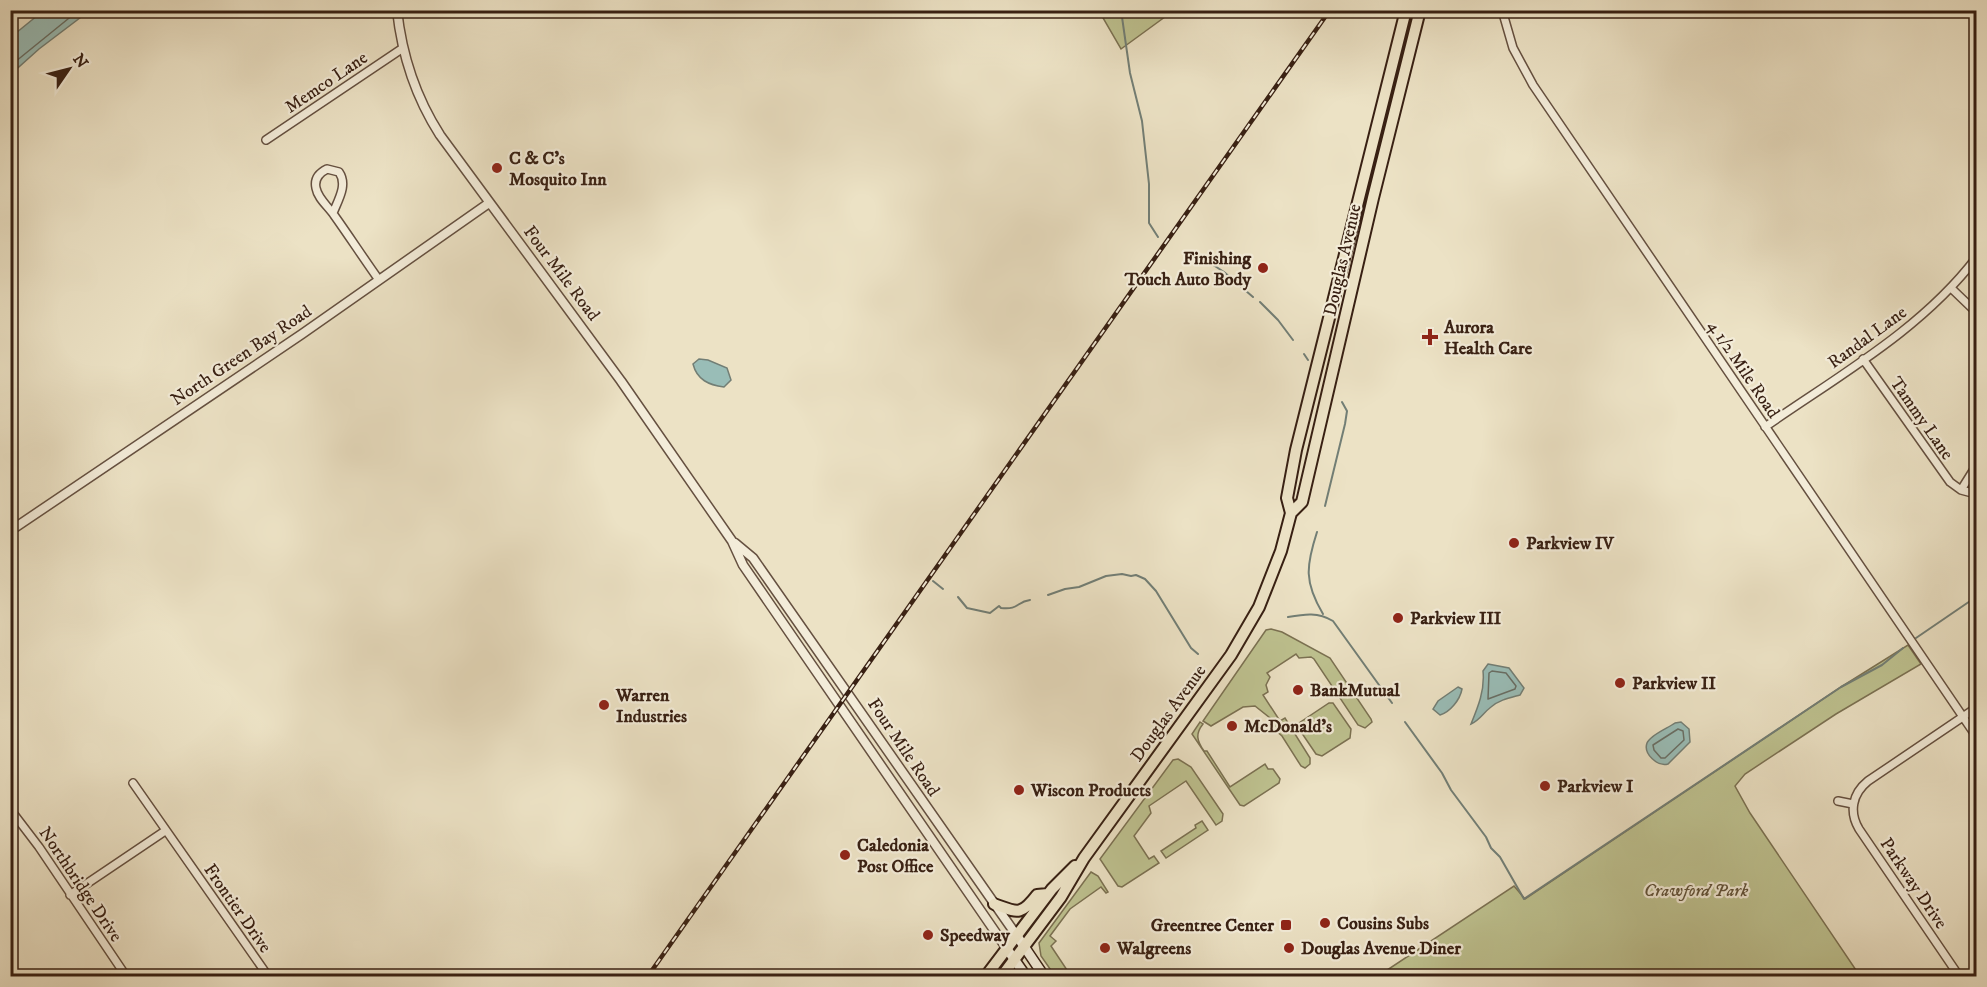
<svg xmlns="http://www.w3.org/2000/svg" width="1987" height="987" viewBox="0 0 1987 987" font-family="'IM FELL DW Pica',serif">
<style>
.green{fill:#bec290;stroke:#7b7152;stroke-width:1.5}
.water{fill:#99bdb7;stroke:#727e75;stroke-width:1.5}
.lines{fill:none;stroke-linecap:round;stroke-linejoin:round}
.shore{stroke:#686e65;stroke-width:1.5}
.stream{stroke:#727e75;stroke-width:2}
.minor-casing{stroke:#655040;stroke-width:10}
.tertiary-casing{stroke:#655040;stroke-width:11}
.secondary-casing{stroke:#382013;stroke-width:12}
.primary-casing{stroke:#382013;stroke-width:14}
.minor{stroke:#f3ecd9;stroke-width:7}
.tertiary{stroke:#f3ecd9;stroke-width:8}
.secondary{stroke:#f3ecd9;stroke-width:9}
.primary{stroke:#ece2c5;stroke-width:10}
.rail-casing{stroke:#382013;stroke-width:4.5}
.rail{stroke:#f3ecd9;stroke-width:2;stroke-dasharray:7;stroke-linecap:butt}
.poi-dot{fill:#8f2418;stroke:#f3ecd9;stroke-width:2}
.labels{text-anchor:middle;stroke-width:4.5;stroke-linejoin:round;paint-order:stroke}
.street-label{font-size:18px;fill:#382013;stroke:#f3ecd9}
.poi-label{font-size:18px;font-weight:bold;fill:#382013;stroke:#f3ecd9;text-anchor:start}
.park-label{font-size:18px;font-style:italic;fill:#605138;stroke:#f3ecd9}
</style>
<rect width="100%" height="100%" fill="#ece2c5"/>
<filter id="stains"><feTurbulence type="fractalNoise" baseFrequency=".00333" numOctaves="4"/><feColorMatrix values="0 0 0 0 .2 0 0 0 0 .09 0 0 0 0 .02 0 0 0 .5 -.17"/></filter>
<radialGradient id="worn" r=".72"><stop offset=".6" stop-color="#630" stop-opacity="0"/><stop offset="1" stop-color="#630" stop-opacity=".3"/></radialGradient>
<path class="green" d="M1099 11H1173L1121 49Z
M1271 629 1282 632 1330 658 1371 719 1372 722 1365 728 1358 725 1314 659 1311 657 1299 658 1296 654 1267 673 1270 677 1266 685 1268 692 1263 695 1280 721 1285 718 1310 758V764L1305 768 1301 766 1282 736 1274 729 1270 718 1255 706 1243 707 1211 726 1203 721 1266 630Z
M1908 645 1921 664 1836 714 1745 774 1735 786 1750 813 1860 976H1378L1514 886 1525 899 1841 687Z
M1329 703H1333L1351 729 1350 738 1322 756 1316 754 1297 726 1299 723Z
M1200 722 1203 724C1195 734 1197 741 1204 751H1207L1230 787 1265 764 1268 769H1273L1280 779 1279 783 1244 806 1240 805 1192 734Z
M1178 759 1191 767 1223 814 1222 821 1216 825 1186 781 1149 806 1151 813 1134 836 1149 859 1154 856 1159 863 1122 887 1118 886 1100 859 1173 760Z
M1202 821 1208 830 1166 858 1161 851 1196 828 1195 825Z
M1091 872 1098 876 1108 892 1106 893 1101 887 1070 909 1050 936 1056 941 1051 946 1071 976H1055L1041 956 1039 943Z"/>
<path class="water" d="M43 11H89L39 49 11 74V37Z
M699 359 708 360 727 368 731 380 724 387C709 385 697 380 693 364Z
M1488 664 1509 668 1524 688 1520 695C1509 698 1499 700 1491 707 1483 713 1480 720 1471 724 1478 707 1485 690 1483 671Z
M1458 687 1462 689C1460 700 1450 712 1440 715L1433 709 1438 701Z
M1681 722 1689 729 1690 742 1668 764C1658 767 1643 754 1647 743 1650 735 1668 728 1675 723Z"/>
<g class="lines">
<path class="shore" d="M10 66 79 10
M1492 671 1506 673 1516 686 1515 689 1488 699 1489 673Z
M1678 729 1683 731 1684 740 1665 758H1661L1654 750 1653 745Z"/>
<path class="stream" d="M1121 10 1130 73 1142 121 1149 184V223L1158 237
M1204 259 1224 272 1253 297
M1260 302 1278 320 1293 340
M1304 354 1308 360
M1325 506 1345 424 1347 411 1342 402
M1317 532C1306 566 1304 582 1323 614
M933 581 943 589
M1048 595 1065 589 1079 587 1106 576 1122 574 1131 576 1136 575 1145 579 1156 591 1191 648 1198 654
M958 597 967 608 990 613 999 606 1001 608C1019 610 1016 602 1030 600
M1288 617C1305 614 1318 612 1333 621L1392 703
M1916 638 1976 597
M1405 722 1442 773 1451 790 1486 837 1491 848 1500 857 1524 899 1841 687 1882 665 1903 648"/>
<defs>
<path id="minor" d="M1502 10 1513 48 1533 85 1976 736
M266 140 403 48
M333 213C338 200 348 185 339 172L327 169C319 173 314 179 316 188 318 199 328 206 334 215 349 236 364 259 379 280
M1951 288 1976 312
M1863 359 1950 482 1961 490 1976 494
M1765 427C1838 376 1921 330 1976 258
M1961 490 1976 466
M133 783 268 976
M1838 801 1853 804
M10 809 39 847 126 976
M70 895 165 831
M1959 976 1859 829C1849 812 1852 794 1868 781L1976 708"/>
<path id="tertiary" d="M397 10C402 56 415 96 440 135L621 381 732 541 743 565 1007 949
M10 531 302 334 489 203
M735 543 753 558 1017 936"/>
<path id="secondary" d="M1017 936 1044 976
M1007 949 1026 976"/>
<path id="primary" d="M1291 513 1287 498 1296 450 1406 10
M994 904C1017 912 1020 917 1037 895L1048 894
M986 976 1052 889 1075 866
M1002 976 1061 897 1084 858 1231 655 1259 607 1281 551 1291 513 1302 502 1373 198 1420 10"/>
</defs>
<use href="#minor" class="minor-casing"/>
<use href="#tertiary" class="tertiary-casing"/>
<use href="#secondary" class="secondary-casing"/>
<use href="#primary" class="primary-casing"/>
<use href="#minor" class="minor"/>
<use href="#tertiary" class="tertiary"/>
<use href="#secondary" class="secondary"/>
<use href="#primary" class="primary"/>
<defs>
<path id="rail" d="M648 976 1330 10"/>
</defs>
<use href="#rail" class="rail-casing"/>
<use href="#rail" class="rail"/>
</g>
<g class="poi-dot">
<circle cx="497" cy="168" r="6"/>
<circle cx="1263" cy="268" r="6"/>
<path d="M1427 328h6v6h6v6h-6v6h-6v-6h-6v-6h6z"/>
<circle cx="1514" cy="543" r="6"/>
<circle cx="1398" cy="618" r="6"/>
<circle cx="1620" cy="683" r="6"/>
<circle cx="1298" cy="690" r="6"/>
<circle cx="604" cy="705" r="6"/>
<circle cx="1232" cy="726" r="6"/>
<circle cx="1545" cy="786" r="6"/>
<circle cx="1019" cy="790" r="6"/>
<circle cx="845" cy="855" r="6"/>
<circle cx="1325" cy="923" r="6"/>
<rect x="1280" y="919" width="12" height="12" rx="3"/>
<circle cx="928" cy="935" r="6"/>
<circle cx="1105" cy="948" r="6"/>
<circle cx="1289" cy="948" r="6"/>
</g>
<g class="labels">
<g class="street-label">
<text transform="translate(326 82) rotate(-34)" y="6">Memco Lane</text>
<text transform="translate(1342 260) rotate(-77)" y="6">Douglas Avenue</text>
<text transform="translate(562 273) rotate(53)" y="6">Four Mile Road</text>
<text transform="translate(1867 337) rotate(-36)" y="6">Randal Lane</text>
<text transform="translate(241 355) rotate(-34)" y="6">North Green Bay Road</text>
<text transform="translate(1744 369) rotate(56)" y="6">4 1/2 Mile Road</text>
<text transform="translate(1922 418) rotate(55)" y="6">Tammy Lane</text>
<text transform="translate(1168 713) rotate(-54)" y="6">Douglas Avenue</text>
<text transform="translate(904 747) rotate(56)" y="6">Four Mile Road</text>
<text transform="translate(1914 883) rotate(56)" y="6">Parkway Drive</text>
<text transform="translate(81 884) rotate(56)" y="6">Northbridge Drive</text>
<text transform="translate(238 908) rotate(55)" y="6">Frontier Drive</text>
</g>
<g class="poi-label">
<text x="509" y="164">C &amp; C's<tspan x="509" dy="21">Mosquito Inn</tspan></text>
<text x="1251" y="264" text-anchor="end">Finishing<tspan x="1251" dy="21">Touch Auto Body</tspan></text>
<text x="1444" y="333">Aurora<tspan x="1444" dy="21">Health Care</tspan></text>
<text x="1526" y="549">Parkview IV</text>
<text x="1410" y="624">Parkview III</text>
<text x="1632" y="689">Parkview II</text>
<text x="1310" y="696">BankMutual</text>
<text x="616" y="701">Warren<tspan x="616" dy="21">Industries</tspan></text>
<text x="1244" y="732">McDonald's</text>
<text x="1557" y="792">Parkview I</text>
<text x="1031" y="796">Wiscon Products</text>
<text x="857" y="851">Caledonia<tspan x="857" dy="21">Post Office</tspan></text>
<text x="1337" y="929">Cousins Subs</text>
<text x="1274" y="931" text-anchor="end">Greentree Center</text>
<text x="940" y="941">Speedway</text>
<text x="1117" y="954">Walgreens</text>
<text x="1301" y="954">Douglas Avenue Diner</text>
</g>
<g class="park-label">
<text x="1696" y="896">Crawford Park</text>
</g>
</g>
<rect width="1987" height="987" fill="none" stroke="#ece2c5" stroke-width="36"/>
<rect x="12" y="12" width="1963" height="963" fill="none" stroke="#382013" stroke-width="3"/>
<rect x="18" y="18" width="1951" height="951" fill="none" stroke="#382013" stroke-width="1.5"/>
<g transform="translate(69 69) rotate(55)" stroke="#f3ecd9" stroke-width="4.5" paint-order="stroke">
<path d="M0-4.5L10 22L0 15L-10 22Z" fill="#382013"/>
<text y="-9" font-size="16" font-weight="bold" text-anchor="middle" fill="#382013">N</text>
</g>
<rect width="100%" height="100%" filter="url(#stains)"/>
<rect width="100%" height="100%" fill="url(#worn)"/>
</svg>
